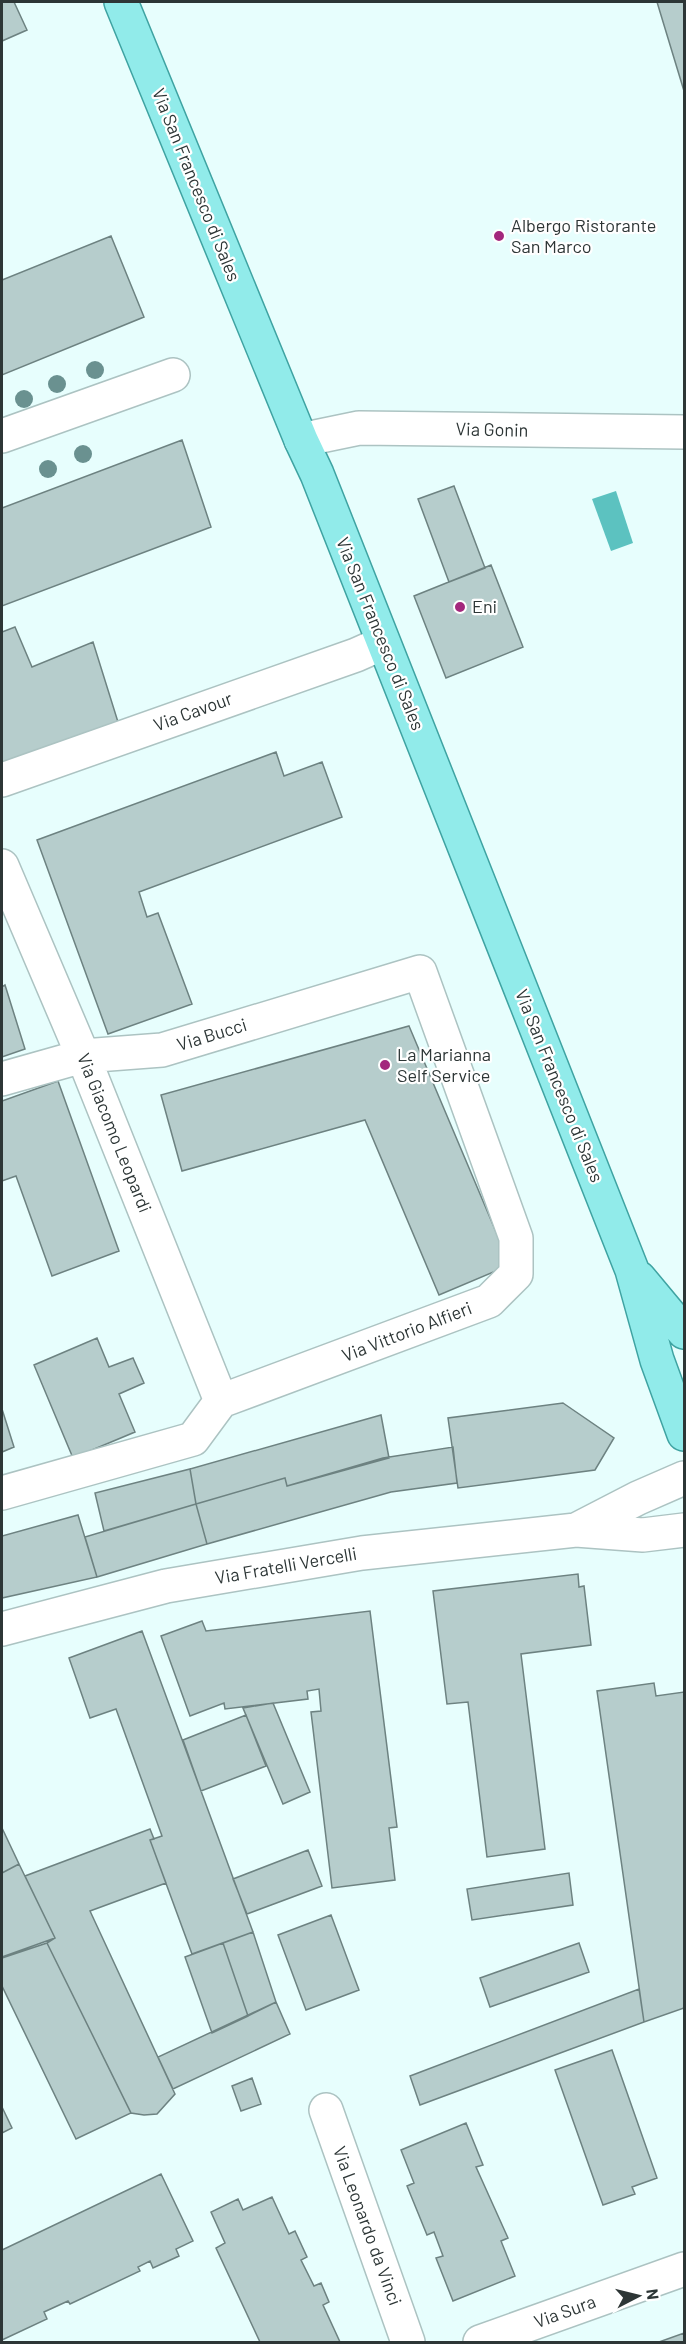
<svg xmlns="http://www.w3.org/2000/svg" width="686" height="2344" viewBox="0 0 686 2344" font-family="Barlow,sans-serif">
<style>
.water{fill:#5cc2c0}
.building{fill:#b6cdcc;stroke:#6d8281;stroke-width:1.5}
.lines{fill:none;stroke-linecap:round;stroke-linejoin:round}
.street-casing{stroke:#acc3c2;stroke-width:36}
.primary-casing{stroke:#3fa3a2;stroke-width:36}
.street{stroke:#fff;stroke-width:33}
.primary{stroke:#91ebea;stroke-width:33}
.tree{fill:#6a9190}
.poi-dot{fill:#a3287d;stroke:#fff;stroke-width:2}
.labels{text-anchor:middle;stroke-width:4.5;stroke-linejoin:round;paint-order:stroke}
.street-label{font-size:18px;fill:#2d3636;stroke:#fff}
.poi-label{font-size:18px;fill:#2d3636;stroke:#fff;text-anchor:start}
</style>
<rect width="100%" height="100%" fill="#e7fefd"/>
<path class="water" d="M616 491 633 543 611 551 592 499Z"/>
<path class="building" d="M2 2H14L27 30 2 41Z
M657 2H684V91Z
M111 236 144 317 2 375V280Z
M182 440 211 527 2 606V508Z
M454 486 485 568 449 582 418 499Z
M491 565 523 647 446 678 414 596Z
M15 627 32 667 93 642 118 722 2 767V632Z
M276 752 284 776 322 762 342 817 139 892 147 917 158 913 192 1004 108 1034 37 840Z
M5 985 25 1049 2 1057V987Z
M409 1026 510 1265 439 1295 365 1120 182 1171 161 1095Z
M58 1081 119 1251 52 1276 16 1176 2 1181V1101Z
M97 1338 109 1367 133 1358 144 1383 119 1394 135 1432 73 1458 34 1365Z
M563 1403 614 1438 595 1470 458 1488 448 1418Z
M2 1409 14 1447 2 1452Z
M381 1415 389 1458 287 1486 285 1478 196 1504 190 1469Z
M453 1447 457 1483 391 1492 207 1544 196 1504 285 1478 287 1486 383 1458Z
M190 1469 196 1504 104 1531 95 1493Z
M196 1504 207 1544 97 1577 85 1537Z
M78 1515 97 1577 2 1598V1536Z
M578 1574 579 1587 584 1586 591 1645 521 1654 545 1849 487 1857 468 1702 447 1704 433 1591Z
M370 1611 397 1827 389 1828 395 1880 332 1888 311 1712 321 1711 319 1689 307 1691 308 1699 225 1709 224 1703 190 1716 161 1636 202 1621 206 1631Z
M142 1631 253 1932 192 1954 150 1840 162 1836 116 1709 90 1718 69 1658Z
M654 1683 656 1696 684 1692V2008L644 2022 597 1691Z
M273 1703 310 1792 283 1804 243 1708Z
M246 1715 266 1766 201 1791 183 1740Z
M2 1828 19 1864 2 1873Z
M150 1829 154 1839 150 1840 166 1883 90 1911 175 2094 157 2114 144 2115 131 2113 47 1943 55 1938 25 1876Z
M308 1850 322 1886 247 1914 233 1879Z
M19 1864 55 1938 2 1957V1873Z
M569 1873 573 1905 472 1920 467 1889Z
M331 1915 359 1990 306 2010 278 1935Z
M253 1932 276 2002 248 2016 223 1943Z
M47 1943 131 2113 76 2139 2 1986V1958Z
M223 1943 248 2016 212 2033 185 1957Z
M579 1943 589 1972 490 2007 480 1978Z
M639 1989 644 2022 420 2105 410 2076Z
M276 2002 290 2034 173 2089 158 2057Z
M612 2050 657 2178 632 2187 635 2194 603 2205 555 2070Z
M252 2078 261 2104 241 2111 232 2086Z
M2 2107 12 2128 2 2133Z
M466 2123 483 2165 476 2167 508 2238 501 2241 515 2276 453 2301 436 2258 443 2256 434 2232 427 2235 407 2186 414 2183 401 2150Z
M161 2174 193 2241 176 2249 179 2256 153 2268 150 2261 138 2267 140 2271 70 2304 68 2301 44 2312 47 2319 2 2340V2250Z
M272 2197 289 2234 295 2231 307 2257 301 2260 314 2286 321 2283 329 2302 323 2305 340 2342H260L216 2248 225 2243 211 2212 238 2199 243 2210Z
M684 2333V2342H659Z"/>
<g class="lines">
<defs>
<path id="street" d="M2 436 173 375
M301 440 359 428 684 432
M2 780 356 655 383 643
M2 866 83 1056 221 1401
M2 1079 83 1056 162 1050 420 972 516 1238V1274L489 1301 221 1401 193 1439 2 1493
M576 1530 638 1498 684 1478
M2 1629 166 1586 362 1553 576 1530 643 1535 684 1530
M326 2110 408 2342
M480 2342 684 2269"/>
<path id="primary" d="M121 2 301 440 317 474 632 1270 657 1360 684 1434
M639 1278 684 1332"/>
</defs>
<use href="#street" class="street-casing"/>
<use href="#primary" class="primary-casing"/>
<use href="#street" class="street"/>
<use href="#primary" class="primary"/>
</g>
<g class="tree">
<circle cx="95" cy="370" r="9"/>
<circle cx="57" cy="384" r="9"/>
<circle cx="24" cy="399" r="9"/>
<circle cx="83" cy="454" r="9"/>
<circle cx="48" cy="469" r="9"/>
</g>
<g class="poi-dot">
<circle cx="499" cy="236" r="6"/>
<circle cx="460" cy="607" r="6"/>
<circle cx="385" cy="1065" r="6"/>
</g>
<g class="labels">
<g class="street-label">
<text transform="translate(196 185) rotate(68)" y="6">Via San Francesco di Sales</text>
<text transform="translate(492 430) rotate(1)" y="6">Via Gonin</text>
<text transform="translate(380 634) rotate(68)" y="6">Via San Francesco di Sales</text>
<text transform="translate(193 712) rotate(-20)" y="6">Via Cavour</text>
<text transform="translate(212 1035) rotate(-17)" y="6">Via Bucci</text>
<text transform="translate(559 1086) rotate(68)" y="6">Via San Francesco di Sales</text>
<text transform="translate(114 1133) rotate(68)" y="6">Via Giacomo Leopardi</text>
<text transform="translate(407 1332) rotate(-21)" y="6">Via Vittorio Alfieri</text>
<text transform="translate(286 1566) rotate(-10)" y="6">Via Fratelli Vercelli</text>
<text transform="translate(367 2226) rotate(70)" y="6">Via Leonardo da Vinci</text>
<text transform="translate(565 2312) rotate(-20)" y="6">Via Sura</text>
</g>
<g class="poi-label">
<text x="511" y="232">Albergo Ristorante<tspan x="511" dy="21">San Marco</tspan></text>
<text x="472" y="613">Eni</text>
<text x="397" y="1061">La Marianna<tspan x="397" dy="21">Self Service</tspan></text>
</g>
</g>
<rect width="686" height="2344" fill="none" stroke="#2d3636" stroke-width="6"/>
<g transform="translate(638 2296) rotate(83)" stroke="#ffffff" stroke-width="4.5" paint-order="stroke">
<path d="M0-4.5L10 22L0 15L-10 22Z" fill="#2d3636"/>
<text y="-9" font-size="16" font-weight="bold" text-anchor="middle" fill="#2d3636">N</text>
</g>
</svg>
